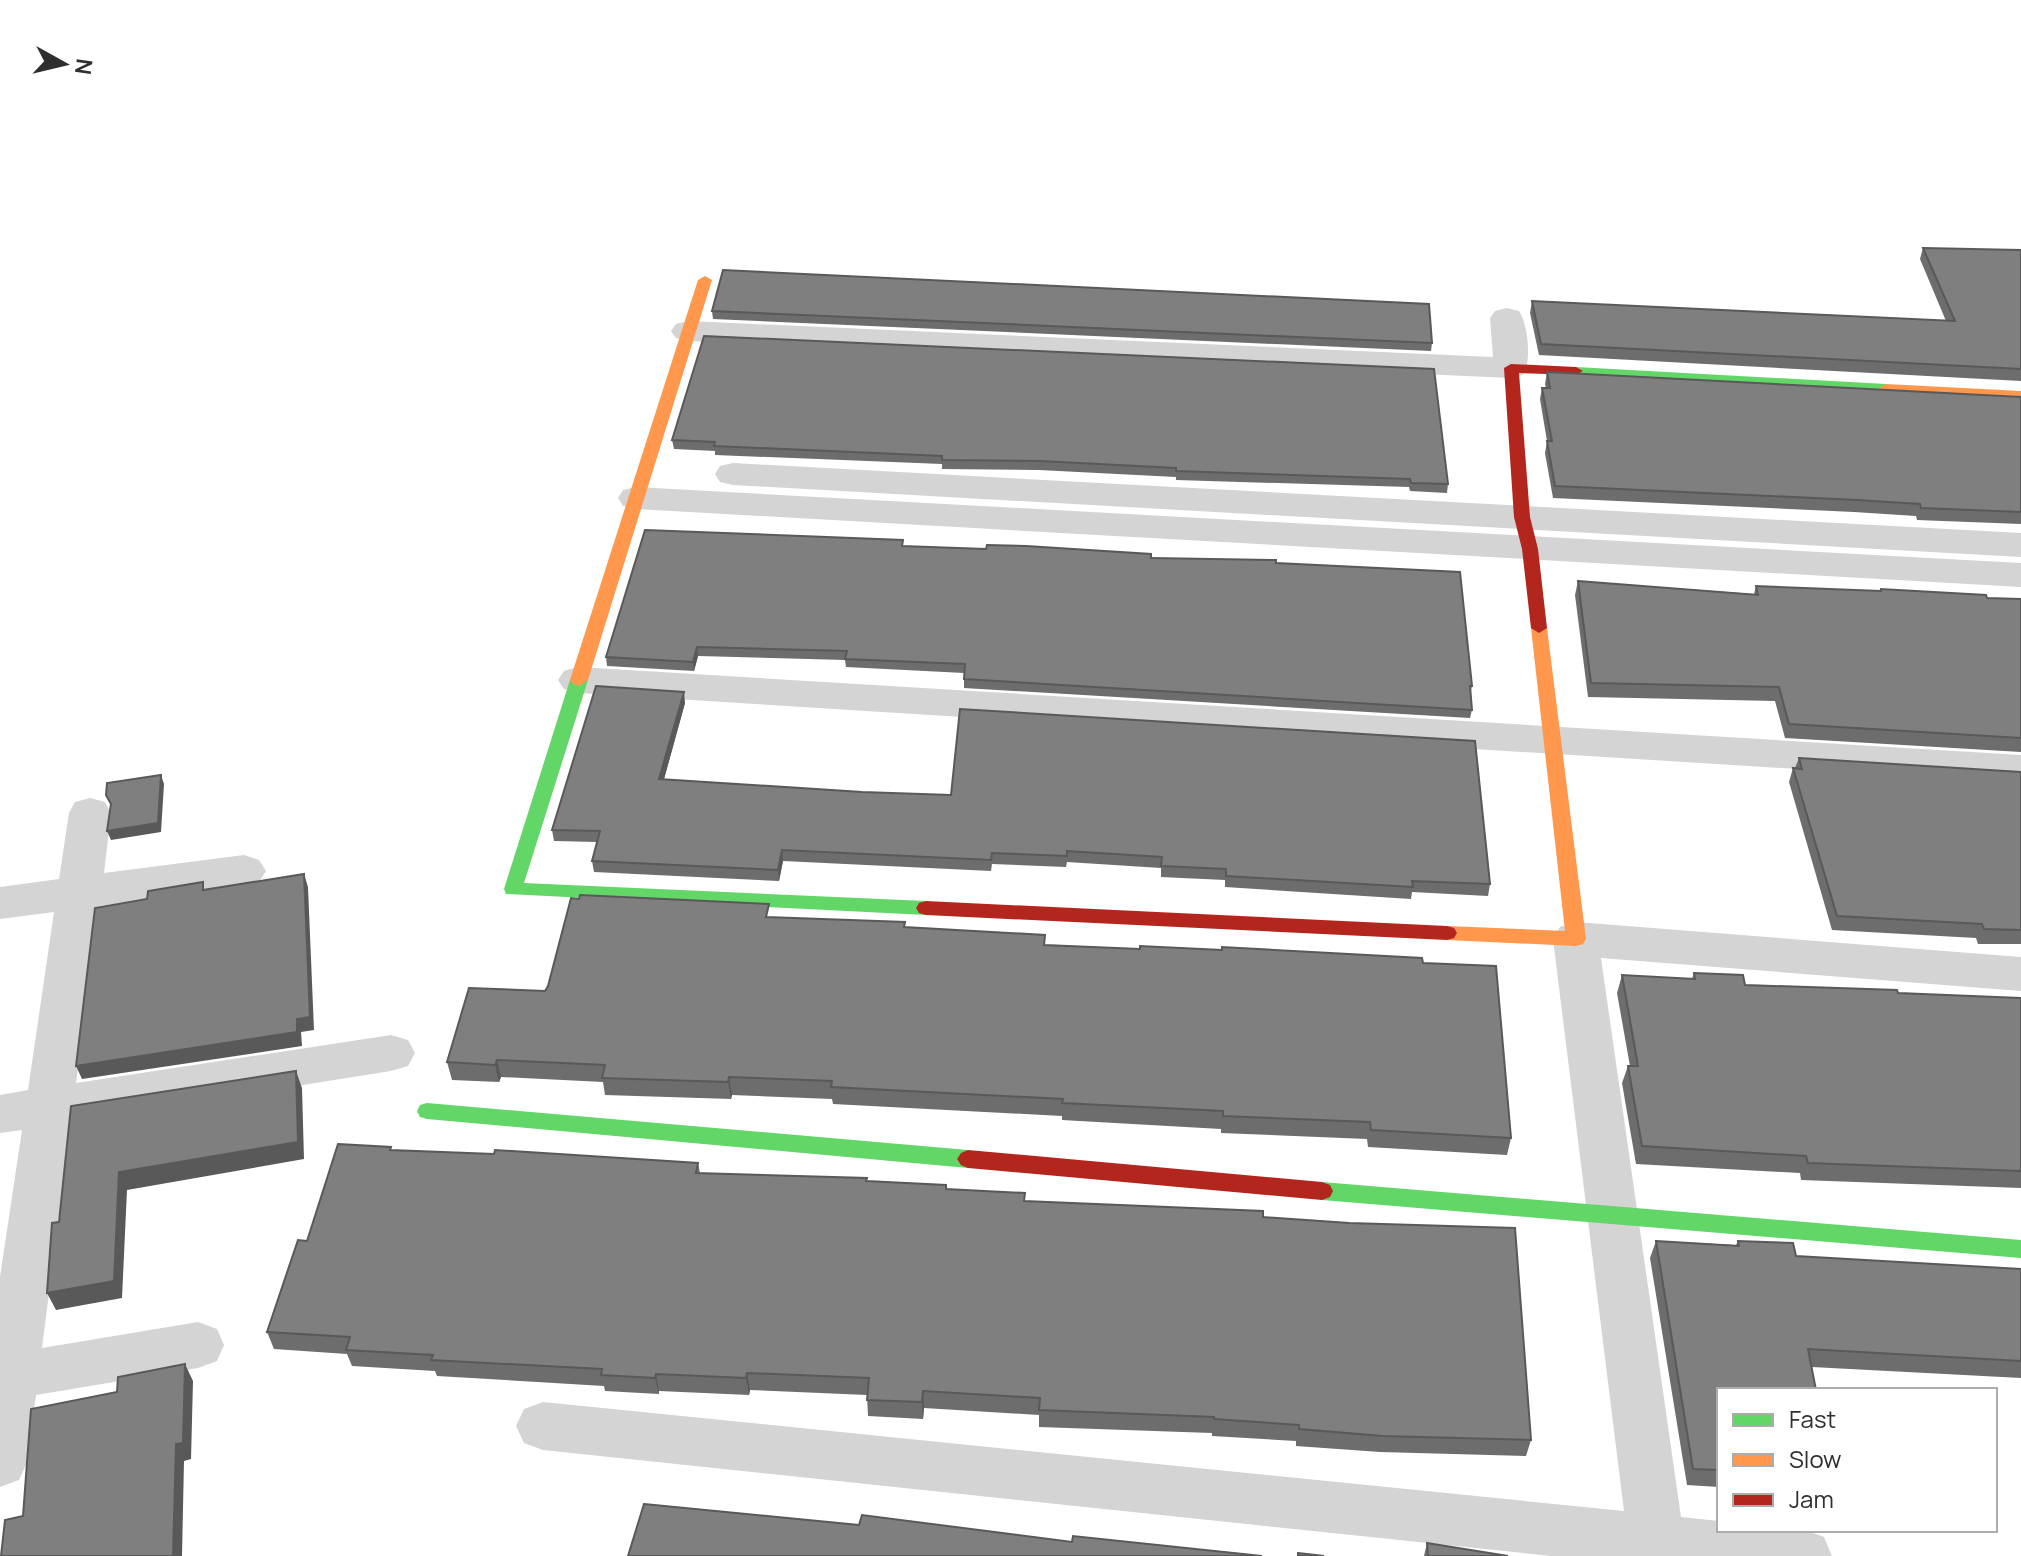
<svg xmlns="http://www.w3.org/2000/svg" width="2021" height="1556" viewBox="0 0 2021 1556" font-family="Manrope,sans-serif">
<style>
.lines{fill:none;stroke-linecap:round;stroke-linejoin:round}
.street{fill:#d4d4d4;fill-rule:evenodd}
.fast{fill:#63d668;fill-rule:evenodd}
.slow{fill:#ff974d;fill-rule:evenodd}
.jam{fill:#b3261e;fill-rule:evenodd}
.wall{fill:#6d6d6d}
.shaded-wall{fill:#595959}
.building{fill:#7f7f7f;stroke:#595959;stroke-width:2}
</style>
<rect width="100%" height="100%" fill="#fff"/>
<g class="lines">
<path class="street" d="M1507 308 1519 311C1528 324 1532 362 1523 375L1511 378 688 341 676 338 671 331 676 324 688 321 1493 357 1490 318 1495 311Z
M733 463 2021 533V557L733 485 720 482 715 474 720 466Z
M636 487 2021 563V587L636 509 623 506 618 498 623 490Z
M578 667 2021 755V783L578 693 564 689 558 680 564 671Z
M90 798 105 802 111 813 104 873 244 855 259 860 266 871 259 882 244 887 99 906 76 1083 391 1035 408 1040 415 1053 408 1066 391 1071 71 1122 42 1348 198 1322 217 1329 224 1345 217 1361 198 1368 36 1395 27 1462 19 1480 0 1487V1277L22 1130 0 1133V1095L28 1090 54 912 0 919V887L59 879 69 813 75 802Z
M1576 922 2021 957V991L1601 958 1681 1517 1719 1521V1530H1805L1824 1537 1832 1556H1551L543 1450 524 1443 516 1426 524 1409 543 1402 1624 1511 1553 939 1560 927Z"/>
<path class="fast" d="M1576 367 1886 384 1893 388 1886 392 1571 374V368Z
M579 674 588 680 524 883 926 901 933 903 936 908 933 913 926 915 506 894 504 889 570 680Z
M427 1103 968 1150 975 1153 979 1159 975 1165 968 1168 427 1119 420 1117 417 1111 420 1105Z
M1322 1182 2021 1240V1258L1322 1200 1314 1197 1311 1191 1314 1185Z"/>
<path class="slow" d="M705 276 712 280 588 680 579 686 573 684 570 680 698 280Z
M1886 384 2021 391V399L1881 391 1879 388Z
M1539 623 1547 628 1586 939 1583 944 1576 946 1447 940 1440 938 1437 933 1440 928 1447 926 1565 931 1531 628Z"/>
<path class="jam" d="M1511 364 1576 367 1583 371 1576 375 1519 373 1530 517 1538 549 1547 628 1539 633 1531 628 1522 549 1514 517 1504 368Z
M926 901 1447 926 1454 928 1457 933 1454 938 1447 940 926 915 919 913 916 908 919 903Z
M968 1150 1322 1182 1330 1185 1333 1191 1330 1197 1322 1200 968 1168 961 1165 957 1159 961 1153Z"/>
</g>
<path class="wall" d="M1923 248 2021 250V381L1539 355 1530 313 1532 301 1946 321 1920 259Z
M712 311 1432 343 1431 351 713 319Z
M704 336 1448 484 1447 493 1410 491 1409 487 1176 480V477L1039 470 942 469V464L715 455V451L674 449 672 440Z
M1547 372 2021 397V524L1917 520 1916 516 1854 512 1553 498 1545 453 1547 441 1540 399 1542 388H1546L1545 384Z
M904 546 1276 563 1472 686 1470 694 1472 710 1470 718 964 688V673L846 667 845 660 698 656 694 671 607 666 606 657Z
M1578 581 1754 594 1756 586 1880 591 1881 589 1987 598 2021 599V752L1785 738 1775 701 1588 697 1575 595Z
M685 703 664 779 1490 884 1488 896 1412 892 1411 899 1225 887V880L1161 877V868L1067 862 1066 867 992 864 991 871 783 861 779 881 594 872 592 861 597 842 554 841 552 830Z
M1799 758 2021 772V944H1978L1976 938 1832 930 1789 782 1793 768H1795Z
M771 917 905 922V927L1045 945 1423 963 1511 1138 1507 1155 1368 1147 1367 1139 1221 1133V1129L1062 1120V1116L833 1104 832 1099 732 1095 731 1099 605 1095 603 1082 501 1077 499 1082 452 1080 447 1062 545 991Z
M1694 973 1745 985 1898 993 2021 998V1188L1801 1180 1800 1173 1636 1164 1622 1083 1628 1066H1630L1617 993 1622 975 1692 979Z
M391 1150 698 1163 700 1173 867 1181 946 1189 1025 1201 1263 1217 1531 1440 1526 1456 1380 1452 1296 1446V1441L1212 1436V1433L1039 1427V1415L924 1408 923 1419 868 1416 867 1395 750 1390 749 1395 659 1391V1394L605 1391 604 1386 437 1376 435 1371 352 1366 347 1354 274 1349 267 1332 307 1241Z
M1656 1241 1736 1245 1738 1241 1796 1256 2021 1269V1378L1812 1367 1719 1390V1487L1687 1485 1650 1258Z
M1427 1543 1508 1556H1424Z"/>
<path class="shaded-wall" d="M697 647 698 656 694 671 693 662Z
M684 692 685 703 661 790 659 779Z
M161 775 164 784 161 832 111 840 107 831Z
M782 850 783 861 779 881 778 870Z
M304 874 308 887 314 1030 301 1032 302 1046 82 1079 76 1066 297 1019Z
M497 1060 501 1077 499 1082 495 1065Z
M296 1071 302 1088 304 1159 127 1190 122 1298 56 1310 47 1293 119 1172Z
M729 1077 732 1095 731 1099 728 1082Z
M185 1364 193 1381 191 1459 184 1461 182 1556H173L176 1444Z
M747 1373 750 1390 749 1395 746 1378Z
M656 1374 659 1391V1394L655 1378Z
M923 1391 924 1408 923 1419 922 1402Z"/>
<path class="building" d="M1923 248 2021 250V369L1541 344 1532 301 1955 321Z
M723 270 1429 304 1432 343 712 311Z
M704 336 1434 369 1448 484 1411 483 1410 479 1176 471V468L1039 461 942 460V456L714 446 715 442 672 440Z
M1547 372 2021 397V512L1921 508 1920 504 1857 500 1555 486 1547 441H1552L1542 388H1550Z
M645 530 903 540 902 546 986 549 987 545 1026 546 1151 554V558L1276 560V563L1460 572 1472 686H1470L1472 710 964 679 965 664 845 659 847 651 697 647 693 662 606 657Z
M1578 581 1758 595 1756 586 1881 591V589L1986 595 1987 598 2021 599V738L1789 724 1779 687 1591 683Z
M596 686 684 692 659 779 862 792 951 795 960 709 1475 741 1490 884 1412 881 1413 887 1226 876V869L1161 866 1162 857 1067 851V856L992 853 991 860 782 850 778 870 592 861 600 831 552 830Z
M1799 758 2021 772V930L1984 929 1982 924 1837 916 1793 768 1802 769Z
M161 775 158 823 107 831 111 804 106 795 107 783Z
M304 874 310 1017 297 1019V1032L76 1066 95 908 147 899 148 891 203 882V890Z
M580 895 769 904 766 917 905 922 904 927 1045 935 1044 945 1140 949V946L1222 950V947L1422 958 1423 963 1496 966 1511 1138 1371 1130 1370 1122 1223 1116V1111L1062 1103 1063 1099 831 1087 832 1081 729 1077 728 1082 602 1078 605 1065 497 1060 495 1065 447 1062 469 988 545 991 548 986 571 898 579 899Z
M1694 973 1743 975 1745 985 1897 990 1898 993 2021 998V1171L1808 1163 1806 1156 1642 1146 1628 1066H1638L1622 975 1695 979Z
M296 1071 298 1142 119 1172 114 1281 47 1293 52 1223 59 1222 71 1106Z
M338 1144 391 1147 390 1150 494 1154 495 1150 698 1163 696 1173 867 1178 866 1181 946 1185V1189L1025 1193 1024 1201 1263 1211V1217L1349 1223 1515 1228 1531 1440 1383 1436 1299 1429V1425L1214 1419V1417L1039 1410 1040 1398 923 1391 922 1402 867 1400 869 1378 747 1373 746 1378 656 1374 655 1378 601 1375 602 1369 431 1360 433 1355 346 1350 350 1337 267 1332 298 1240 307 1241Z
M1656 1241 1739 1246 1738 1241 1793 1243 1796 1256 2021 1269V1361L1808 1349 1816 1390H1719V1470L1693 1469Z
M185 1364 183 1443 176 1444 173 1556H1L5 1520 23 1516 31 1409 117 1392 118 1377Z
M644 1504 859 1525 862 1515 1072 1542 1073 1536 1262 1556H628Z
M1427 1543 1508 1556H1428Z
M1298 1553 1324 1556H1298Z"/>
<rect x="1717" y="1388" width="280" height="144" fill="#ffffff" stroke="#acacac" stroke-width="2"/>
<rect x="1733" y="1414" width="40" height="12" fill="#63d668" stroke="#acacac" stroke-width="2"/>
<text x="1789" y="1428" font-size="24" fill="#2f2f2f">Fast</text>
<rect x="1733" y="1454" width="40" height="12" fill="#ff974d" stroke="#acacac" stroke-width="2"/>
<text x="1789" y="1468" font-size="24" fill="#2f2f2f">Slow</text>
<rect x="1733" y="1494" width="40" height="12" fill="#b3261e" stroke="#acacac" stroke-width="2"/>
<text x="1789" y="1508" font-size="24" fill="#2f2f2f">Jam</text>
<g transform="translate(64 64) rotate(98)" stroke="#ffffff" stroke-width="6" paint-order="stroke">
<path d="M0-6L14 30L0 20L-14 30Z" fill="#2f2f2f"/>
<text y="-12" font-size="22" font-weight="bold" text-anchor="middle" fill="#2f2f2f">N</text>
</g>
</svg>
